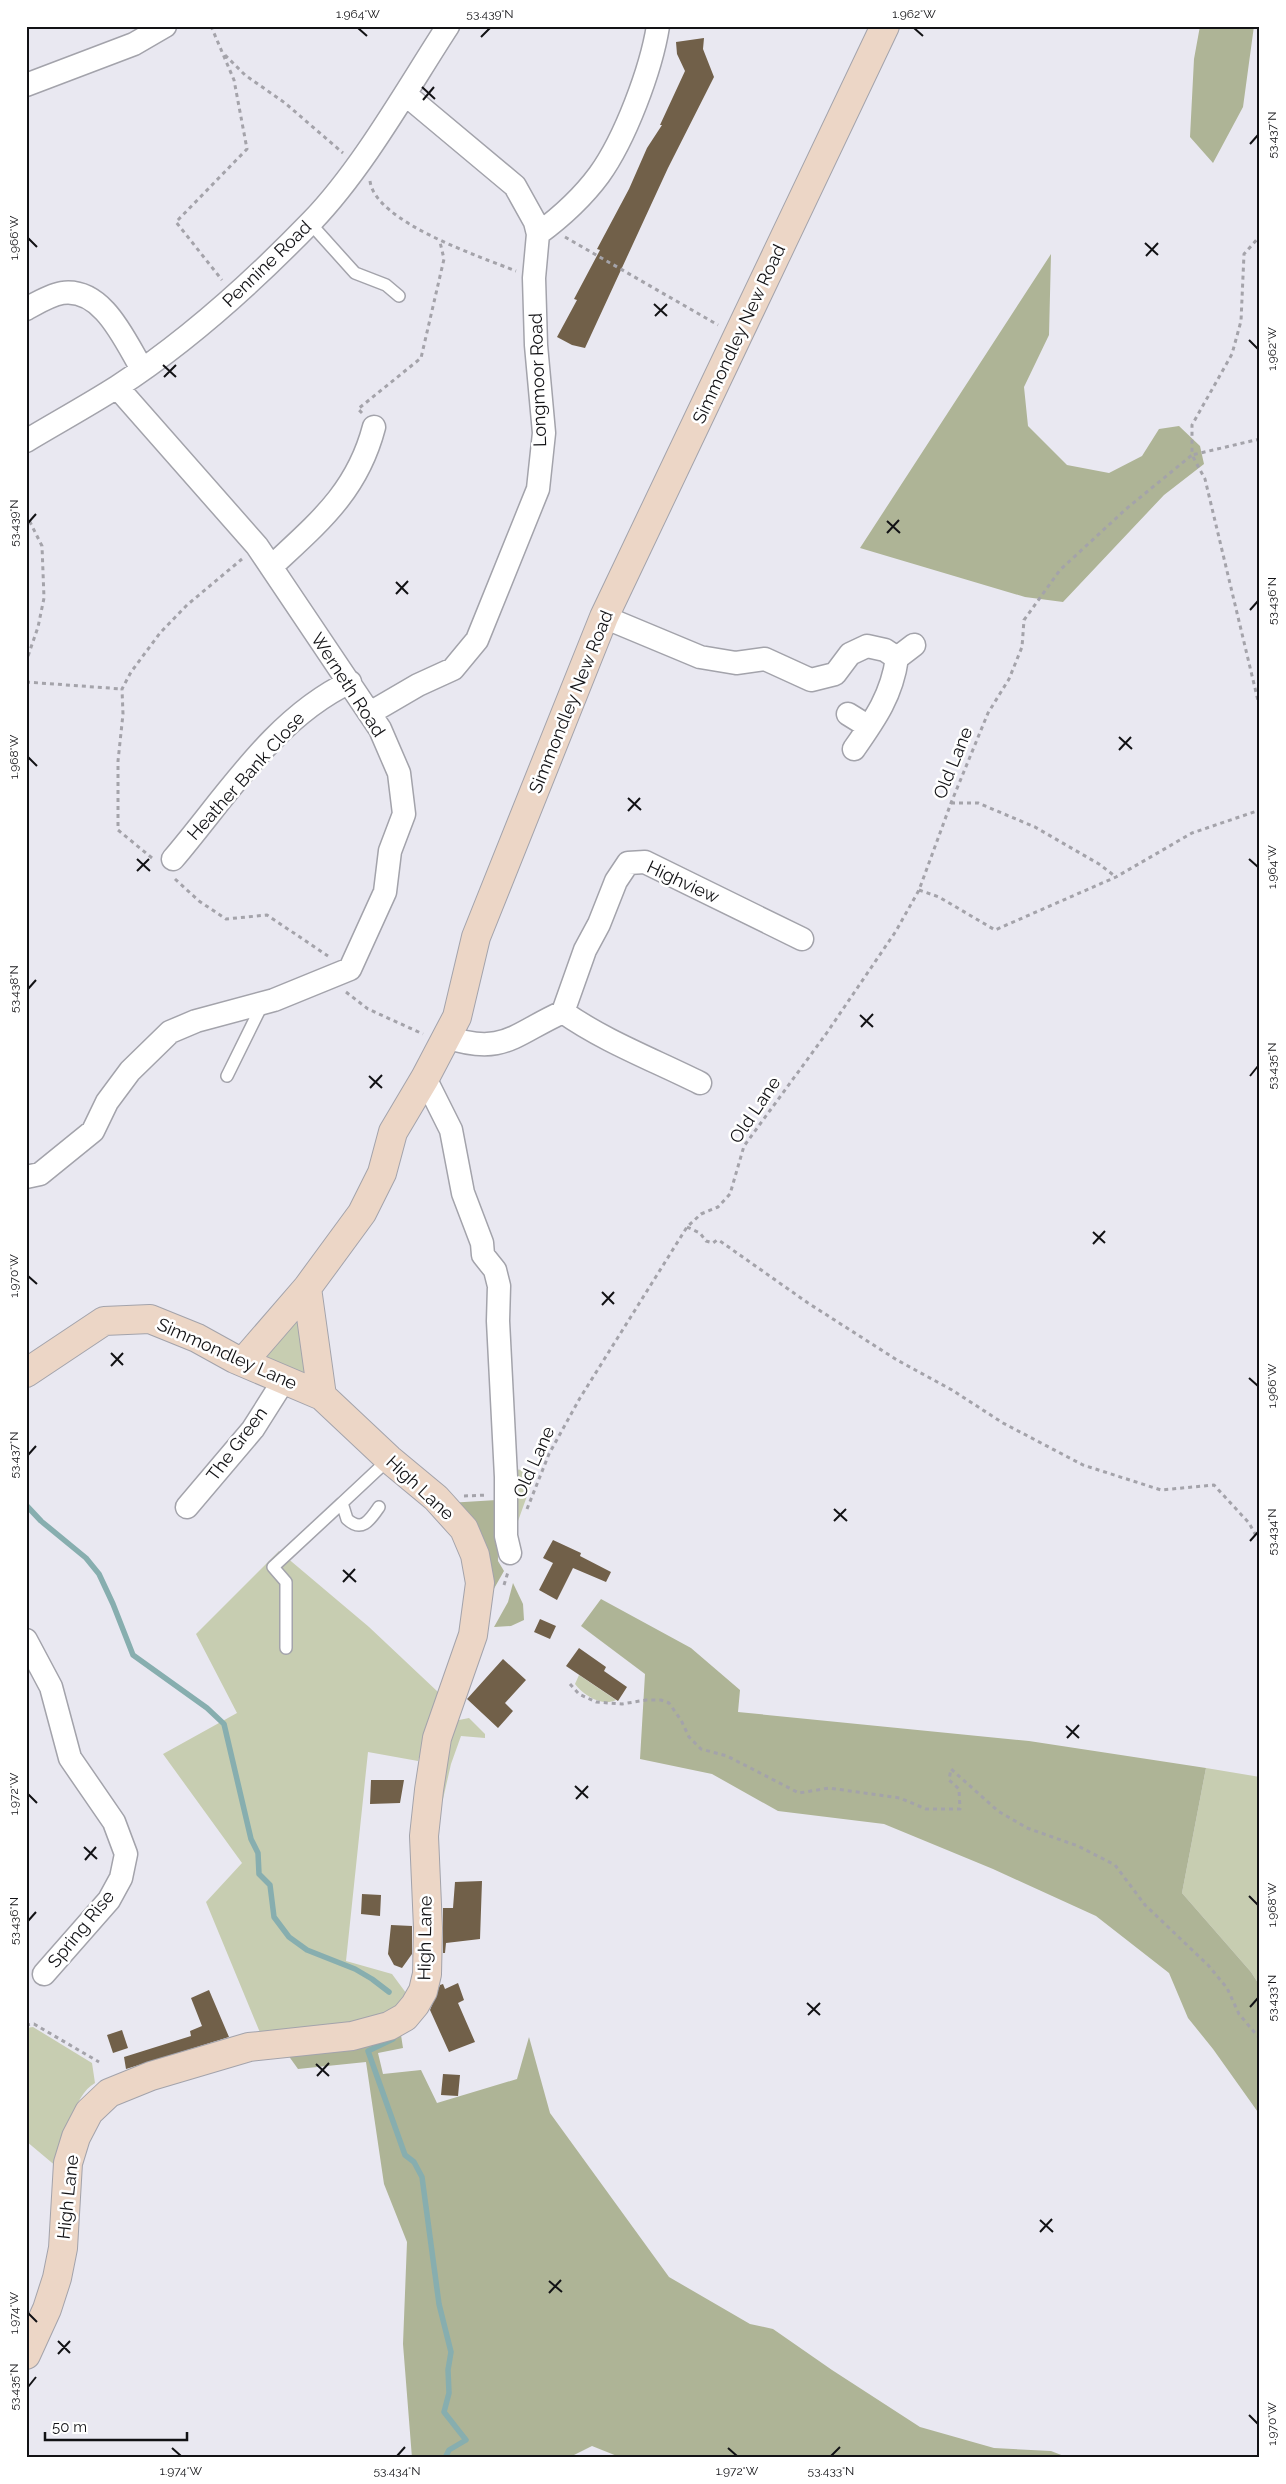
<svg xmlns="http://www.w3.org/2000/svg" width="1286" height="2484" viewBox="0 0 1286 2484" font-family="Raleway,sans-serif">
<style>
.green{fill:#c7cdb1}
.forest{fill:#aeb496}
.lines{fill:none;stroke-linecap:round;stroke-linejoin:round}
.stream{stroke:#87aeaf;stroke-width:5.5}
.building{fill:#716049}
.lane-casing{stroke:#a3a3ab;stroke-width:14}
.street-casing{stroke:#a3a3ab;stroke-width:25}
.secondary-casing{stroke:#a3a3ab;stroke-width:30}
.path{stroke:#a4a3aa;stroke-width:3;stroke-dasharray:4 4;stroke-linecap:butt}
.lane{stroke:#fff;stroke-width:11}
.street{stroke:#fff;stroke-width:22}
.secondary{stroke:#ecd6c6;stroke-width:28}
.ticks{fill:none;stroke:#121215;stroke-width:2}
.labels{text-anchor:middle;stroke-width:5;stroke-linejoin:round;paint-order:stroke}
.street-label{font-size:18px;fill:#121215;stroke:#fff}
.neatline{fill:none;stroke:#121215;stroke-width:2}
.ticks-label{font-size:12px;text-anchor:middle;fill:#121215}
</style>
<rect width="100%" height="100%" fill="#e9e8f1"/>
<path class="green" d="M297 1317 308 1376 267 1360V1349Z
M511 1469 536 1471 513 1535Z
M279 1551 369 1627 438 1692 418 1761 368 1752 346 1961 392 1974 409 1997 381 2021 261 2035 206 1902 242 1863 163 1754 237 1713 196 1634Z
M579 1675 616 1700C602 1707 583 1695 575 1684Z
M469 1718 485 1734V1738L461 1736 451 1764 443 1799 435 1797 450 1727 459 1720Z
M1206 1768 1260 1777V1986L1251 1972 1182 1893Z
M33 2027 92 2063 95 2083C73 2095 63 2144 57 2167L26 2141V2028Z"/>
<path class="forest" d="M1200 26H1254L1243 107 1213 163 1190 137 1194 59Z
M1051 254 1049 335 1024 387 1028 426 1067 465 1109 473 1142 456 1159 429 1179 426 1200 446 1204 464 1164 495 1063 602 1025 597 860 548Z
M497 1500 498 1561 504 1571 487 1601 448 1503Z
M513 1583 523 1604 524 1620 511 1626 494 1627 508 1602Z
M601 1599 691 1648 740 1690 738 1712 1029 1741 1206 1768 1182 1893 1251 1972 1260 1986V2115L1213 2049 1188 2018 1169 1973 1096 1916 993 1869 884 1824 778 1811 712 1774 640 1759 645 1674 581 1626Z
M401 2035 403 2048 378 2053 383 2074 421 2070 437 2103 517 2079 529 2037 550 2113 669 2277 750 2324 773 2329 832 2370 920 2427 994 2448 1051 2451 1069 2458H622L592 2446 568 2458H412L403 2344 407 2242 384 2184 366 2062 298 2069 288 2055Z"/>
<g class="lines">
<path class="stream" d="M26 1505 41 1521 86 1558 99 1574 113 1604 133 1655 207 1708 224 1724 251 1839 258 1853 259 1874 270 1885 274 1917 289 1937 307 1950 355 1969 372 1979 389 1992
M393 2039 368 2051 405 2155 414 2162 422 2177 439 2304 451 2352 448 2370 449 2393 444 2412 466 2440 449 2450 445 2458"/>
</g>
<path class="building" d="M704 38 703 49 714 77 668 168 585 348 572 345 557 337 577 300 574 299 600 250 597 249 629 189 647 148 662 125H660L685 71 677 54 676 42Z
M553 1540 581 1553 580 1556 611 1572 606 1582 573 1568 557 1600 539 1590 553 1563 543 1558Z
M540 1619 556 1626 550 1639 534 1632Z
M579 1648 606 1667 604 1671 627 1687 618 1701 566 1666Z
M503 1659 526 1680 505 1703 513 1711 498 1728 467 1699Z
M371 1780H404L400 1803 370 1804Z
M482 1881 480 1939 446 1943 445 1953H443V1908H453L455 1882Z
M362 1894 381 1895 380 1916 361 1914Z
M391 1925 412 1926V1954L402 1968 394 1965 388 1954Z
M458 1983 464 2000 458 2003 475 2042 449 2052 430 2010 440 1985 443 1984 445 1989Z
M209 1990 229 2037 126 2069 124 2057 191 2036 190 2031 202 2026 191 1998Z
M122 2030 128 2048 113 2053 107 2035Z
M443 2074 460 2075 458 2096 441 2095Z"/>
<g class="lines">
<defs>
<path id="lane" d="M310 223 355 273 386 285 399 296
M227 1076 263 1003
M379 1507C370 1520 362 1533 347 1519L342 1503 389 1459
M286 1648V1582L273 1567 342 1503"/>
<path id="street" d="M26 85 134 44 165 26
M538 234C561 217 582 198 599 175 625 139 651 70 658 26
M26 309C37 303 50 295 62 293 103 287 125 341 142 369
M26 441C56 423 87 406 117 387 188 341 253 282 312 221 363 168 407 89 448 26
M271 567C318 523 357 492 374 427
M604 617 700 657 736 663 765 659 811 680 835 674 850 654 867 646 885 650 897 658C892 695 875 719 854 749
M897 658 914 645
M370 713 418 685 453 669 477 640 538 489 544 433 536 345 534 278 538 234 535 222 515 186 405 94
M848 714 869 727
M173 859C226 797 274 718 350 682
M563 1012C604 1041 654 1060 700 1083
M446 1037C504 1056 514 1034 563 1012L585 950 599 924 616 881 628 863 645 862 802 939
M425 1078 451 1130 463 1193 482 1243 483 1255 495 1270 499 1286 498 1321 506 1477V1536L510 1553
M26 1177 40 1174 93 1131 107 1102 130 1071 170 1032 196 1021 274 1000 350 969 385 892 390 851 404 814 399 773 380 729 257 546 117 387
M187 1507 253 1429 284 1380
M26 1640 51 1687 70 1758 114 1822 126 1854 121 1878 109 1900 44 1974"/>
<path id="secondary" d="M307 1288 322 1396
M243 1362 307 1288 362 1213 382 1173 393 1132 425 1078 457 1017 476 937 604 617 885 26
M26 1373 104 1321 150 1319 197 1338 235 1359 322 1396 389 1459 436 1498 464 1529 475 1555 480 1583 473 1635 437 1738 429 1790 424 1836 428 1928 427 1974 423 1991 415 2005 405 2017 389 2026 352 2036 249 2047 151 2076 109 2093 89 2112 76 2137 68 2163 63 2248 57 2278 47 2309 26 2355"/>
</defs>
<use href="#lane" class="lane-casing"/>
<use href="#street" class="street-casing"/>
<use href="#secondary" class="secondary-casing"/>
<path class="path" d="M211 26 234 80 247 149 176 222 222 280
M225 55 245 75 285 103 343 153
M370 181C375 222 481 257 516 271
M565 237 718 325
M362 413 358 409 421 358 444 259 440 242
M1260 439 1192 455 1205 479 1260 709
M26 514 42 546 44 598 38 627 26 662
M26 682 122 689
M951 803H978L1035 827 1099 864 1116 877
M152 858 118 830V761L123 714 122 689 131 672 160 633 187 605 242 559
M175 879 199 901 226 919 267 915 328 956
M919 890 939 897 995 930 1116 877 1192 833 1260 810
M346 992 368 1009 423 1034
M687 1227 700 1233 706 1241 713 1243 717 1240 720 1241 808 1303 897 1360 952 1390 1003 1423 1083 1465 1161 1490 1214 1485 1249 1523 1260 1543
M524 1477H539
M464 1496 487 1495
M527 1509 549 1454 580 1398 687 1227 701 1214 718 1207 730 1194 744 1146 826 1034 896 931 919 890 951 803 988 713 1009 679 1022 647 1024 620 1060 570 1126 509 1192 455V425L1232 354 1241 321 1244 254 1260 236
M504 1585 508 1572
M570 1684 579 1694 596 1702 622 1704 646 1700H661L669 1703 681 1720 689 1737 701 1749 727 1756 799 1793 829 1788 900 1798 926 1809H960L959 1789 949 1780 951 1769 998 1811 1027 1828 1078 1846 1115 1865 1145 1905 1208 1965 1227 1988 1239 2014 1260 2039
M26 2025 34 2024 99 2062"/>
<use href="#lane" class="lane"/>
<use href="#street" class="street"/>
<use href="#secondary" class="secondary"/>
</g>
<path class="ticks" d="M358 28 367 36M914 28 923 36M481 37 490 28M422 87 435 99M423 100 434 87M1250 144 1258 135M28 238 37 247M1145 243 1158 255M1146 256 1158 243M654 304 667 316M655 316 667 304M1249 340 1258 349M163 365 176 377M164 377 176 365M887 521 900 533M28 523 36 514M887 533 899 520M396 582 408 594M396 594 408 581M1250 610 1258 601M1119 737 1132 749M1119 750 1131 737M28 757 37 766M628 798 641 810M628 811 640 798M137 859 150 871M1249 859 1258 867M137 871 149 859M28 989 36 980M860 1015 873 1027M861 1027 873 1014M369 1076 382 1088M1250 1076 1258 1066M370 1088 382 1075M1093 1232 1105 1243M1093 1244 1105 1231M28 1276 37 1284M602 1292 614 1304M602 1305 614 1292M111 1353 123 1365M111 1366 123 1353M1249 1378 1258 1386M28 1455 36 1446M834 1509 847 1521M834 1521 846 1509M1250 1541 1258 1532M343 1570 356 1582M343 1582 355 1569M1066 1726 1079 1738M1067 1738 1079 1725M575 1786 588 1798M28 1794 37 1803M576 1799 588 1786M84 1847 97 1859M85 1860 96 1847M1249 1896 1258 1905M28 1921 36 1912M807 2003 820 2015M1250 2007 1258 1998M808 2015 820 2003M316 2064 329 2076M317 2076 329 2063M1040 2220 1053 2232M1040 2232 1052 2219M549 2281 562 2292M549 2293 561 2280M28 2313 37 2322M58 2341 70 2353M58 2354 70 2341M28 2387 36 2377M1249 2415 1258 2424M172 2448 181 2456M728 2448 737 2456M397 2456 405 2447M831 2456 840 2447"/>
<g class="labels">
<g class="street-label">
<text transform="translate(267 264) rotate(-44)" y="6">Pennine Road</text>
<text transform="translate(739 334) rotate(-65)" y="6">Simmondley New Road</text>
<text transform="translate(538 380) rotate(-92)" y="6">Longmoor Road</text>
<text transform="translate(348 685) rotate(57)" y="6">Werneth Road</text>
<text transform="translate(571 702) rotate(-68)" y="6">Simmondley New Road</text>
<text transform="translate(953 763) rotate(-68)" y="6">Old Lane</text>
<text transform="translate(246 776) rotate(-48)" y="6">Heather Bank Close</text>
<text transform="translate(683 882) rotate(25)" y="6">Highview</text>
<text transform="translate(755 1110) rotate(-56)" y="6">Old Lane</text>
<text transform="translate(227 1354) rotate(24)" y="6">Simmondley Lane</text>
<text transform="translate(237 1444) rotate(-53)" y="6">The Green</text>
<text transform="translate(534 1462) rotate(-66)" y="6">Old Lane</text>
<text transform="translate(420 1488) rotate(43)" y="6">High Lane</text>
<text transform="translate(81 1929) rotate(-51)" y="6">Spring Rise</text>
<text transform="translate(425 1938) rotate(-89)" y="6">High Lane</text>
<text transform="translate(68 2197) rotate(-84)" y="6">High Lane</text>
</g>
</g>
<rect width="1286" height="2484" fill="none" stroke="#ffffff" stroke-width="55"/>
<path d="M45 2432v8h142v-8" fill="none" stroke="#121215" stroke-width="2.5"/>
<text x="52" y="2432" font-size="15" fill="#121215" stroke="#ffffff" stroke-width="4" paint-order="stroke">50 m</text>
<rect x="28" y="28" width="1230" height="2428" class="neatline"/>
<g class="ticks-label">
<text x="358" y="18">1.964°W</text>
<text x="490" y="18">53.439°N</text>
<text x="914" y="18">1.962°W</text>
<text transform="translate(1272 135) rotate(-90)" y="4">53.437°N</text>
<text transform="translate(14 238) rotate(-90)" y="4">1.966°W</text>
<text transform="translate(1272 349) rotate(-90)" y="4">1.962°W</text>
<text transform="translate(14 523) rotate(-90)" y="4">53.439°N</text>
<text transform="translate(1272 601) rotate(-90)" y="4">53.436°N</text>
<text transform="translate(14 757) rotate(-90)" y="4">1.968°W</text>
<text transform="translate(1272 867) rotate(-90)" y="4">1.964°W</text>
<text transform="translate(14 989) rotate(-90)" y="4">53.438°N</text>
<text transform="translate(1272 1066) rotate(-90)" y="4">53.435°N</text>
<text transform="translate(14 1276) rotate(-90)" y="4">1.970°W</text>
<text transform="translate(1272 1386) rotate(-90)" y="4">1.966°W</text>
<text transform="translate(14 1455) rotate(-90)" y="4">53.437°N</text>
<text transform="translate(1272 1532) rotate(-90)" y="4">53.434°N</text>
<text transform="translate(14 1794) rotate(-90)" y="4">1.972°W</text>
<text transform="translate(1272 1905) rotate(-90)" y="4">1.968°W</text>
<text transform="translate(14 1921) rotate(-90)" y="4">53.436°N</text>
<text transform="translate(1272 1998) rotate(-90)" y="4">53.433°N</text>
<text transform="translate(14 2313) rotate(-90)" y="4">1.974°W</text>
<text transform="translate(14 2387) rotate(-90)" y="4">53.435°N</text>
<text transform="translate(1272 2424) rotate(-90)" y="4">1.970°W</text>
<text x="181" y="2475">1.974°W</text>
<text x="397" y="2475">53.434°N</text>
<text x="737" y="2475">1.972°W</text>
<text x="831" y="2475">53.433°N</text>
</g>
</svg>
